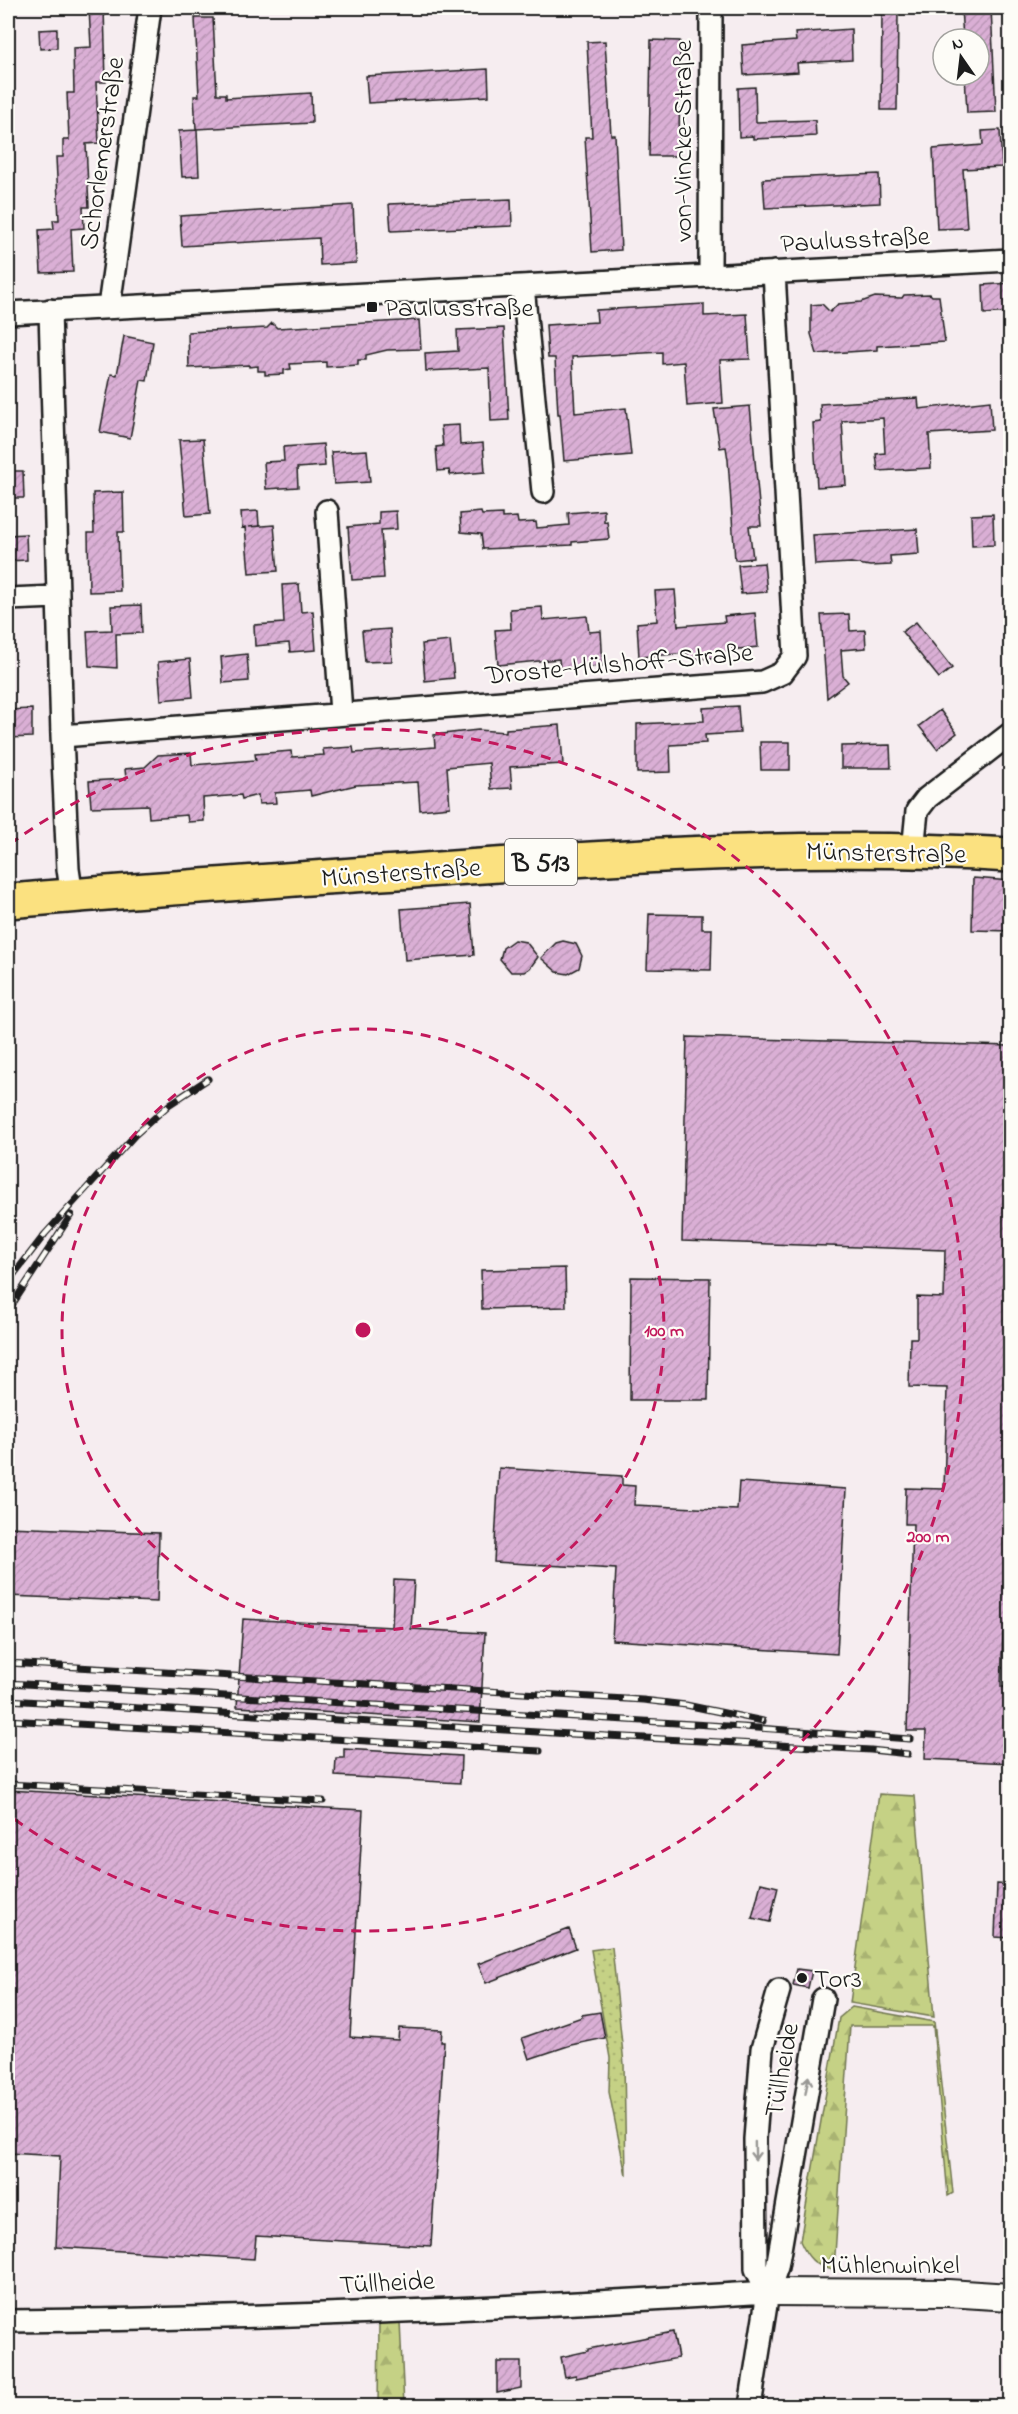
<svg xmlns="http://www.w3.org/2000/svg" width="1018" height="2414" viewBox="0 0 1018 2414" font-family="'Indie Flower',sans-serif">
<style>
.grass{fill:url(#grass-dots);stroke:#707650;stroke-width:1.5}
.forest{fill:url(#forest-firs);stroke:#707650;stroke-width:1.5}
.building{fill:url(#building-hatch);stroke:#1c1c1c;stroke-width:1.5}
.lines{fill:none;stroke-linecap:round;stroke-linejoin:round}
.minor-casing{stroke:#1c1c1c;stroke-width:26}
.tertiary-casing{stroke:#1c1c1c;stroke-width:30}
.primary-casing{stroke:#1c1c1c;stroke-width:38}
.minor{stroke:#fdfcf7;stroke-width:21}
.tertiary{stroke:#fdfcf7;stroke-width:26}
.primary{stroke:#fbe180;stroke-width:33}
.rail-casing{stroke:#1c1c1c;stroke-width:7}
.rail{stroke:#fdfcf7;stroke-width:4.5;stroke-dasharray:14;stroke-linecap:butt}
.oneway{stroke:#989794}
.ring{fill:none;stroke:#c2185b;stroke-width:3;stroke-dasharray:10 8}
.poi-dot{fill:#1c1c1c;stroke:#fdfcf7;stroke-width:2}
.labels{text-anchor:middle;stroke-width:4.5;stroke-linejoin:round;paint-order:stroke}
.shield{fill:#fdfcf7;stroke:#605f5e;stroke-width:1.5}
.shield-label{font-size:26px;font-weight:bold;fill:#1c1c1c}
.street-label{font-size:27px;fill:#1c1c1c;stroke:#fdfcf7}
.poi-label{font-size:27px;fill:#1c1c1c;stroke:#fdfcf7;text-anchor:start}
.centre{fill:#c2185b;stroke:#fdfcf7;stroke-width:3}
.ring-label{font-size:18px;text-anchor:middle;font-weight:bold;fill:#c2185b;stroke:#fdfcf7;stroke-width:4.5;stroke-linejoin:round;paint-order:stroke}
</style>
<defs>
<pattern id="grass-dots" width="8" height="8" patternUnits="userSpaceOnUse" patternTransform="scale(1.5)"><rect width="8" height="8" fill="#c5d185"/><path d="M2 2h.1M6 6h.1" fill="none" stroke="#a9b372" stroke-width="1.8" stroke-linecap="round"/></pattern>
<pattern id="forest-firs" width="22" height="20" patternUnits="userSpaceOnUse" patternTransform="scale(1.5)"><rect width="22" height="20" fill="#c5d185"/><path d="M5 1l3.5 6h-7zM16 11l3.5 6h-7z" fill="#a9b372"/></pattern>
<pattern id="building-hatch" width="6" height="6" patternUnits="userSpaceOnUse" patternTransform="scale(1.5)"><rect width="6" height="6" fill="#daafd5"/><path d="M-1 1l2-2M0 6l6-6M5 7l2-2" fill="none" stroke="#ba96b6"/></pattern>
</defs>
<rect width="100%" height="100%" fill="#f6edf0"/>
<filter id="ink" filterUnits="userSpaceOnUse"><feTurbulence type="fractalNoise" baseFrequency=".0167" numOctaves="2"/><feDisplacementMap in="SourceGraphic" scale="12" xChannelSelector="R" yChannelSelector="G"/><feConvolveMatrix kernelMatrix="1 2 1 2 8 2 1 2 1" color-interpolation-filters="sRGB"/></filter>
<g filter="url(#ink)">
<path class="grass" d="M612 1947 624 2064 626 2175 609 2092 610 2058 591 1950Z"/>
<path class="forest" d="M879 1794 915 1796 934 2017 850 2003Z
M852 2007 934 2022 953 2193 948 2196 933 2026H850L834 2270C815 2267 807 2257 800 2241L839 2018Z
M379 2322H400L404 2406H378Z"/>
<path class="building" d="M89 8H104L106 82H96L99 143 86 144 89 207H83L84 228 71 229 73 272 41 273 39 230 54 229 53 220H59L56 157H63V140H69L67 93H74L73 48 91 47Z
M961 8H991L996 112 967 113 965 75H979V39H963Z
M882 12H898L897 110H881Z
M195 18H213L217 94H226V98L311 93 312 123 196 129 194 96H199Z
M57 29V48L40 49 39 30Z
M851 29 852 60 797 63 798 72 744 75 742 45 796 41 795 33Z
M651 40 680 41 679 156H649Z
M605 41 611 135H615L621 250 592 252 585 137H592L587 42Z
M488 69 489 96 368 103 366 76Z
M755 87 756 122 815 120 816 136 753 139V136L739 137 738 88Z
M197 130 199 176 182 177 179 131Z
M1000 130 1002 167 963 169 967 228 937 229 933 149 983 145 982 131Z
M879 174 880 203 765 208 763 179Z
M511 199 512 226 391 231 389 204Z
M353 205 356 263 320 265 319 238 182 246 180 216Z
M1011 283V312L984 314 983 285Z
M930 294 932 296H939L945 342 877 346V350L817 354 811 334V305L822 304 830 312 838 304 861 302 875 297 902 298 904 295Z
M704 304V316L747 314 750 359 720 360 723 403 687 406 684 362 662 364V352L572 357 575 413 626 408 631 455 564 461 560 414H558L555 358H548L546 325 597 322 596 310Z
M419 320 421 349 387 350 366 355V360H358V365L326 367V362L290 364 291 369 284 370V374L265 375V371H258V366L249 367V365L189 368 188 332 267 328 272 323 277 328Z
M504 328 509 420 491 421 489 368 426 371 425 353 458 351 457 330Z
M124 336 153 342 147 381 141 380 130 438 100 432 111 374 117 375Z
M918 398 919 409 990 401 992 430 929 434 931 468 878 471 876 454 885 453 883 418 842 421 846 485 817 487 813 423 821 422 820 404Z
M750 406 761 526H749L753 558 735 560 728 460 726 447 720 448 714 409Z
M459 425 460 445 483 443 485 472 450 475 449 470 438 471 436 447 443 446 441 426Z
M203 439 210 514 186 516 179 440Z
M323 444 325 466 297 468 298 487 266 489 264 462 284 461 283 447Z
M367 450 370 482 334 484 331 452Z
M8 471H23L24 498H8Z
M123 492 124 532H118L120 591 89 592 88 533H94L93 493Z
M604 510V522L607 521 609 539 572 542V545L483 549 481 534 461 532 460 514 481 512 482 515 502 514V518L517 517 518 523 536 522 537 528 569 525 568 513Z
M258 511 259 526 248 527 274 525 278 571 249 573 245 527 242 528 241 512Z
M396 511 397 529 381 530 384 578 352 580 348 527 379 524V512Z
M993 514 994 545 972 546 971 515Z
M917 529 919 554 890 556 891 565 870 566 851 563 815 565 813 535Z
M26 534 27 560 8 561V535Z
M764 563 767 592 741 594 738 565Z
M299 584 301 612 313 611 316 650 290 652 289 643 255 646 254 625 284 623 282 585Z
M675 590 678 626 725 622 724 616 755 613 758 647 729 650 730 656 699 659 688 658V653L639 657 637 623 657 621 655 591Z
M141 605 142 633 116 634 117 668 89 666 87 631 112 630 111 606Z
M542 607 543 620 587 616 589 632 601 631 603 666 560 669 559 659 498 665 495 630 511 629 510 609Z
M849 614 850 631 865 630 866 648 841 650 843 676 848 682 827 698 821 615Z
M916 622 952 668 939 678 902 632Z
M390 629 392 661 365 662 362 631Z
M450 641 454 678 425 681 422 644Z
M247 654 249 681 223 683 221 657Z
M190 659 193 697 161 700 158 662Z
M738 706 740 733 705 735 706 743 670 745 671 772 637 773V724L704 721 703 708Z
M32 709V737L8 738V710Z
M940 710 957 733 937 749 919 726Z
M560 725 563 764 510 767 512 788 491 789 489 763 447 767 450 807 420 810 418 782 356 785 311 796 310 790 275 793 276 803 259 804 258 795 242 799 241 795 203 798 204 821 188 822 187 815 149 818 148 805 91 807 89 781 126 779 125 769 145 767 158 755 191 753 192 765 256 760 255 754 291 751 292 757 324 755 323 749 353 747 354 753 435 747 434 735 478 730 506 732V729Z
M760 742H790V770H761Z
M890 745 891 768H841V746Z
M973 878 1011 881V931L972 930Z
M470 904 474 955 405 960 401 909Z
M649 914 702 915V929H712L711 970 647 969Z
M514 940 526 942 538 957 530 968 524 972H511L500 959 503 948Z
M563 941 576 944 582 956 579 968 568 974 557 972 541 958 556 943Z
M687 1037 1011 1046V1633H1003L1001 1687H1011V1763L925 1759 926 1731H907L913 1524H905L906 1488 944 1489 947 1388 909 1387 910 1338H917V1297L944 1298 945 1250 682 1241Z
M565 1268 566 1307 482 1309 481 1270Z
M631 1277 710 1278 708 1400H630Z
M499 1468 622 1476V1485L635 1486 634 1505 737 1510 739 1482 846 1489 837 1654 612 1640 616 1569 494 1562Z
M8 1527 159 1533 157 1602 8 1596Z
M394 1580 414 1581 411 1629 485 1633 480 1722 237 1707 243 1619 392 1627Z
M344 1749 461 1756 460 1783 335 1776 336 1758H344Z
M8 1790 363 1810 350 2037 398 2040 399 2028 442 2030 441 2042H444L431 2246 256 2236 254 2259 56 2247 60 2156 8 2153Z
M761 1883 778 1887 770 1922 752 1918Z
M997 1884 1011 1885V1938L995 1937Z
M569 1929 576 1948 486 1983 478 1964Z
M797 1969 812 1971 808 1988 793 1985Z
M600 2012 605 2038 571 2045 529 2059 522 2038 582 2017V2015Z
M673 2332 678 2358 576 2378V2375L565 2377 561 2357 588 2351V2349Z
M497 2362H521V2388L497 2393Z"/>
<g class="lines">
<defs>
<path id="minor" d="M710 275 711 8
M523 286 543 492
M109 307 150 8
M50 310 62 736 68 869 72 896
M8 313 1010 260
M327 511 341 713
M8 599 57 597
M62 736 762 682 782 673 795 656 774 272
M913 851 917 811 927 798 1010 734
M768 2292 756 2269 755 2139 762 2049 779 1990
M8 2321C261 2319 515 2308 768 2292
M750 2406 768 2292 777 2267 823 1999"/>
<path id="tertiary" d="M768 2292 948 2293 1010 2297"/>
<path id="primary" d="M8 901C147 889 286 880 425 870 620 856 815 843 1010 855"/>
</defs>
<use href="#minor" class="minor-casing"/>
<use href="#tertiary" class="tertiary-casing"/>
<use href="#primary" class="primary-casing"/>
<use href="#minor" class="minor"/>
<use href="#tertiary" class="tertiary"/>
<use href="#primary" class="primary"/>
<defs>
<path id="rail" d="M8 1282 45 1234 135 1135 170 1104 208 1079
M8 1311 71 1215
M8 1663 643 1700 686 1705 763 1721
M8 1683 743 1727 910 1739
M8 1700 570 1734 871 1750 908 1754
M8 1720 540 1751
M8 1784 323 1801"/>
</defs>
<use href="#rail" class="rail-casing"/>
<use href="#rail" class="rail"/>
</g>
<defs><path id="oneway-shaft" d="M-6 0H5M1.5-3L5.5 0L1.5 3" fill="none" stroke-width="1.6" stroke-linecap="round" stroke-linejoin="round" transform="scale(1.5)"/></defs>
<g class="oneway">
<use href="#oneway-shaft" transform="translate(807 2085) rotate(-80)"/>
<use href="#oneway-shaft" transform="translate(755 2151) rotate(89)"/>
</g>
</g>
<g class="ring">
<circle cx="363" cy="1330" r="301"/>
<path d="M10 844A601 601 0 1 1 10 1816"/>
</g>
<g class="poi-dot">
<rect x="366" y="301" width="12" height="12" rx="3"/>
<circle cx="802" cy="1978" r="6"/>
</g>
<g class="labels">
<rect class="shield" x="505" y="839" width="72" height="46" rx="4.5"/>
<g class="shield-label">
<text x="541" y="871">B 513</text>
</g>
<g class="street-label">
<text transform="translate(682 141) rotate(-90)" y="9">von-Vincke-Straße</text>
<text transform="translate(101 153) rotate(-82)" y="9">Schorlemerstraße</text>
<text transform="translate(855 239) rotate(-3)" y="9">Paulusstraße</text>
<text transform="translate(619 663) rotate(-5)" y="9">Droste-Hülshoff-Straße</text>
<text transform="translate(886 852) rotate(1)" y="9">Münsterstraße</text>
<text transform="translate(401 872) rotate(-4)" y="9">Münsterstraße</text>
<text transform="translate(781 2070) rotate(-80)" y="9">Tüllheide</text>
<text x="890" y="2273">Mühlenwinkel</text>
<text transform="translate(387 2282) rotate(-3)" y="9">Tüllheide</text>
</g>
<g class="poi-label">
<text x="384" y="316">Paulusstraße</text>
<text x="814" y="1987">Tor3</text>
</g>
</g>
<circle cx="363" cy="1330" r="9" class="centre"/>
<g class="ring-label">
<text x="664" y="1336">100 m</text>
<text x="928" y="1542">200 m</text>
</g>
<rect width="1018" height="2414" fill="none" stroke="#fdfcf7" stroke-width="30"/>
<rect x="15" y="15" width="988" height="2384" fill="none" stroke="#1c1c1c" stroke-width="2" filter="url(#ink)"/>
<g transform="translate(961 57) rotate(346)"><circle r="28" fill="#fdfcf7" stroke="#a3a29f" stroke-width="1.5"/>
<path d="M0-4.5L10 22L0 15L-10 22Z" fill="#1c1c1c"/>
<text y="-9" font-size="16" font-weight="bold" text-anchor="middle" fill="#1c1c1c">N</text>
</g>
</svg>
